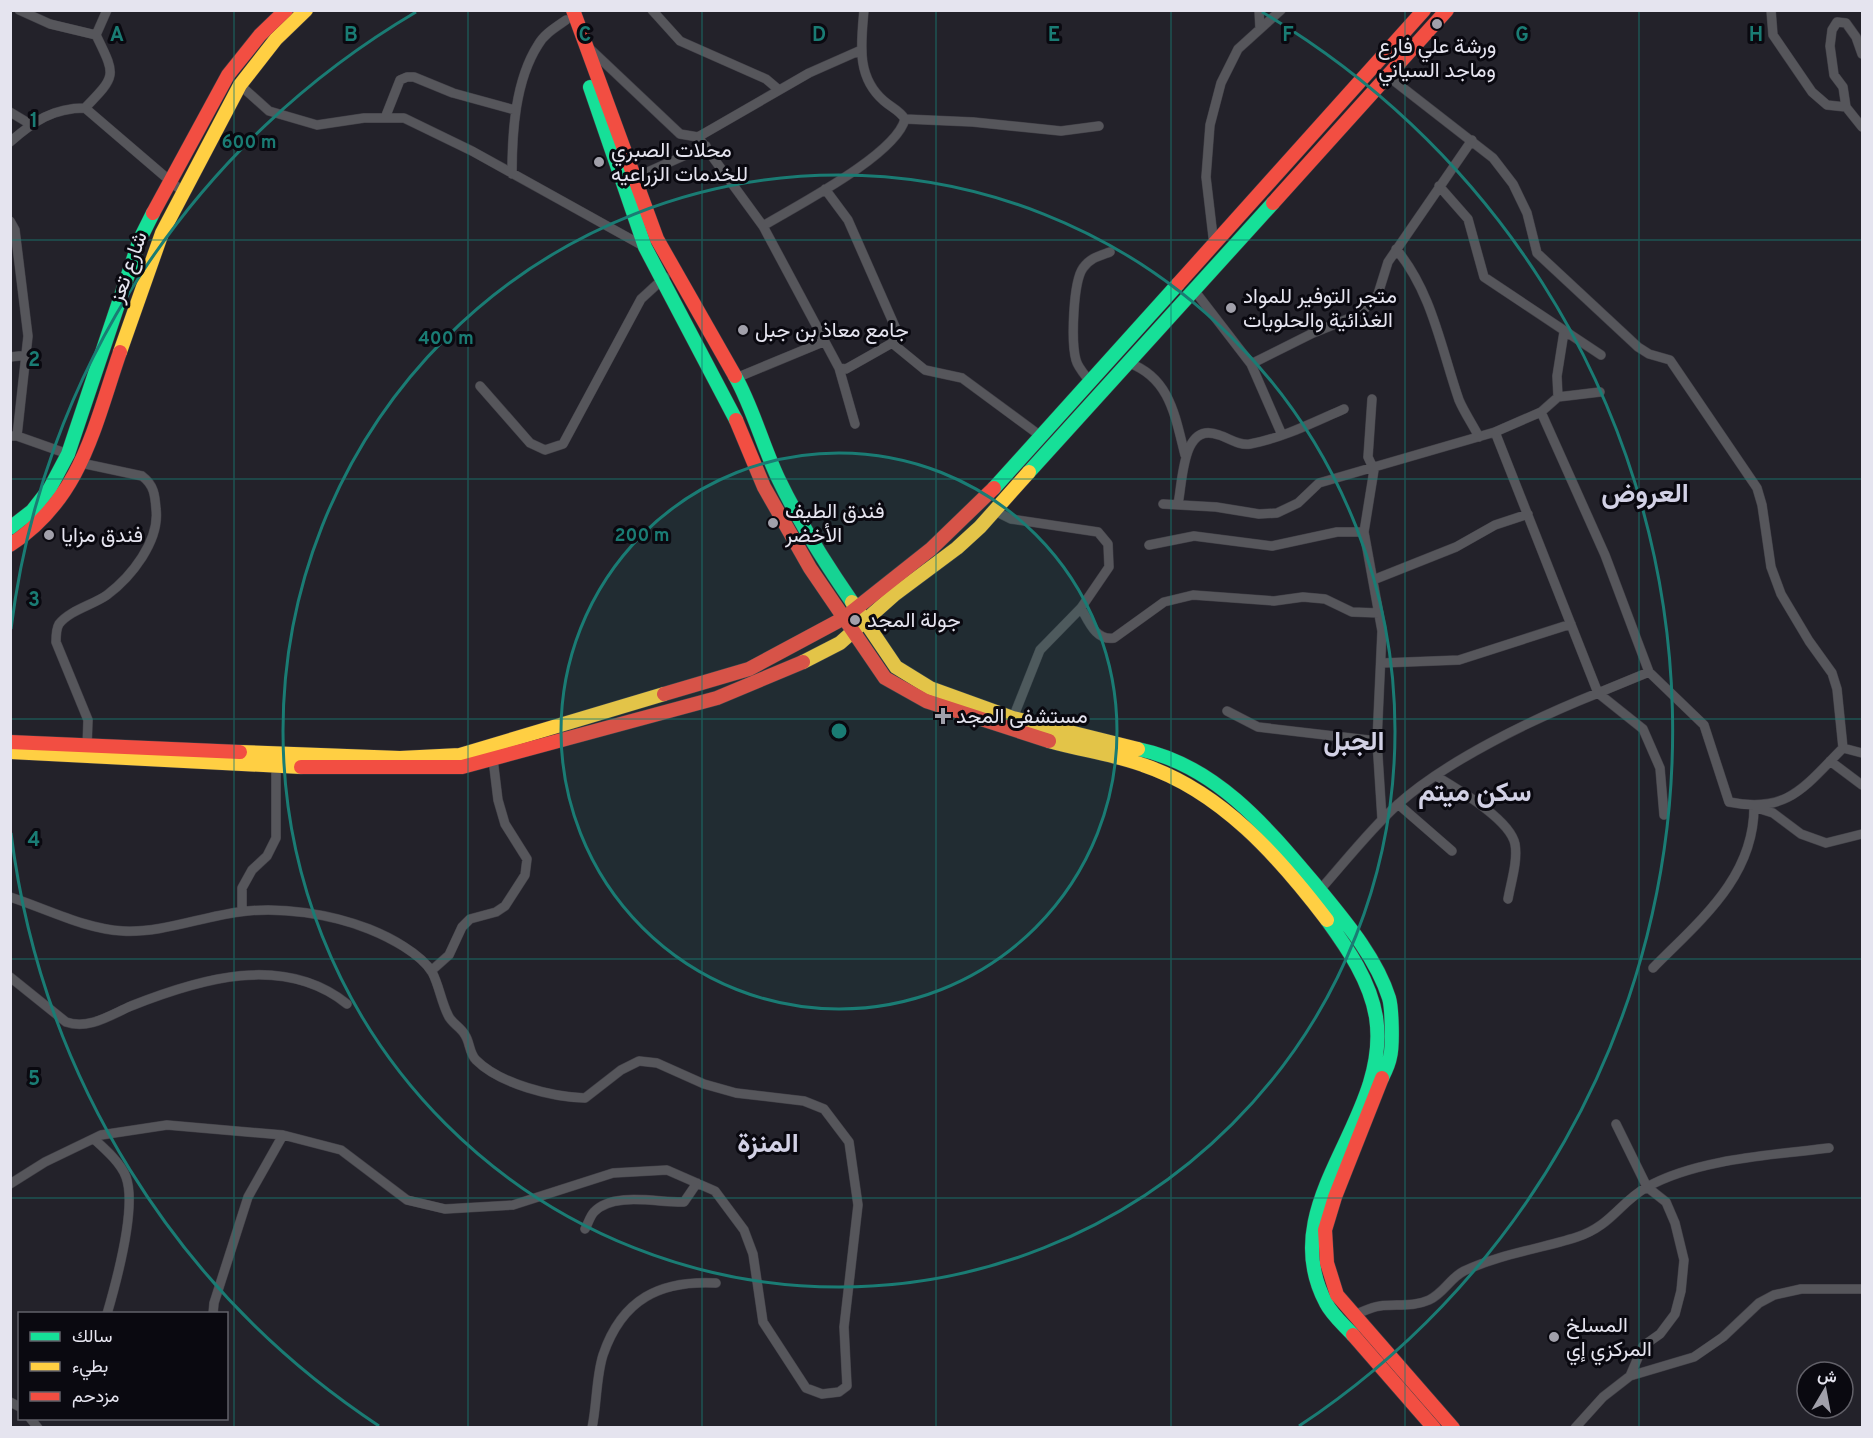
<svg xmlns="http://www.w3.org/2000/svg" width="1873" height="1438" viewBox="0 0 1873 1438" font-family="Overpass,Vazirmatn,sans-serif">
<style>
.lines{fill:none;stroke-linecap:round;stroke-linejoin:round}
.street-casing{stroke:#403f46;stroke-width:10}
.fast-casing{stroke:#403f46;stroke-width:15}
.slow-casing{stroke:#403f46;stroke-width:15}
.jam-casing{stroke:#403f46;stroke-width:15}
.street{stroke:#56565b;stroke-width:9}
.fast{stroke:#16e098;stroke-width:14}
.slow{stroke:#ffcf43;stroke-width:14}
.jam{stroke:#f24e42;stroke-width:14}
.grid{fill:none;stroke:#1a7c74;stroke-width:1.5;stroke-opacity:0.55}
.ring{fill:none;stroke:#1a7c74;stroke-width:3}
.poi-dot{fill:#a1a0aa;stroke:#0a0910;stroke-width:2}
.labels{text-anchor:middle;stroke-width:6;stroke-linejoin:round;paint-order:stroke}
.poi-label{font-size:21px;fill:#e5e4ef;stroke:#0a0910;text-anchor:start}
.street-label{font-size:21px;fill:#e5e4ef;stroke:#0a0910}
.district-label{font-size:27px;font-weight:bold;fill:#d2d1e5;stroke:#0a0910}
.grid-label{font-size:20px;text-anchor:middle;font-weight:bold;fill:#1a7c74;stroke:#0a0910;stroke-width:6;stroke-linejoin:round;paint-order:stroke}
.centre{fill:#1a7c74;stroke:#0a0910;stroke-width:3}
.ring-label{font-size:18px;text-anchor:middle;font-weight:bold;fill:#1a7c74;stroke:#0a0910;stroke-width:6;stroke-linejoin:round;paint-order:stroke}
</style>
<rect width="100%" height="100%" fill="#23222a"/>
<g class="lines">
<defs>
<path id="street" d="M19 10 50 24 96 35
M652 10 680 41 766 79 779 90
M864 10C861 44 856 77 884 101 892 108 899 110 905 119
M1259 10 1260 29
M1771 10 1773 35 1812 92 1827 105 1846 107
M589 48 680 134 698 137 763 226 839 368 855 424
M1862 54 1856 37 1846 23 1837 22 1832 30 1830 46 1834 75 1843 87 1846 107 1862 127
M1389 77 1493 158 1513 184 1527 213 1537 253 1638 347 1649 354 1670 360 1757 488 1762 505 1771 567 1781 594 1809 641 1832 673 1837 689 1843 748C1804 787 1788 814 1729 802L1704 725 1649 672 1605 555 1541 412
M240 85 269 111 317 125 364 118H404L472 151 645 247
M85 108C117 75 116 76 96 35L107 10
M10 112 30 124
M385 118 400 80 407 77H414L453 93 515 110
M905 119 973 122 1061 131 1099 126
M698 137 809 73 861 50
M10 142C34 121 53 108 85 108L183 192
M512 174C512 133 515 81 538 45 544 34 556 27 566 20
M634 178 706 146
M1439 186 1468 219 1484 277 1601 355
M825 189 848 220 896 329 892 343 846 369 839 368
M10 221 15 230 28 336 17 436
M763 226C796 206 896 155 905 119
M1214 245 1206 177 1210 125 1221 83 1238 49 1281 10
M1396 249C1432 292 1441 348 1459 400 1464 412 1473 425 1479 437
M1194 290 1251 364 1282 435
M892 343 925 370 962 378 1042 437
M10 357 28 355
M1129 363C1170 378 1175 416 1185 455
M1251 364 1313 333 1360 314 1378 294 1388 262 1472 140
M736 378 823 342
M1091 383C1086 376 1078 368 1076 360 1071 342 1073 282 1083 268 1090 258 1099 256 1110 252
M480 386 530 443 545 450 563 444 641 299 665 277
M1558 397 1557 376 1564 332
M1372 399 1368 457 1374 470 1364 532 1382 631 1377 741 1382 819
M1495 432 1598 693 1649 672
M10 436H17L68 454
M81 463 142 476C154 485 155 495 156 509 160 541 131 577 107 595 93 605 70 610 59 624 56 629 56 637 56 642L88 720 87 747
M1163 504 1216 507 1259 514 1277 513 1298 503 1319 483 1495 432 1541 412 1558 397 1600 392
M1178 504C1183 480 1182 421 1219 435 1229 438 1239 446 1250 444 1283 438 1314 422 1344 409
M995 511 1011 519 1098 532 1108 544 1109 567 1081 608 1040 650 1013 718
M1149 545 1194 536 1272 546 1337 532H1364
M1373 580 1456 547 1495 525 1528 514
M1081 608C1089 622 1096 641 1114 638L1164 602 1193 595 1274 601 1303 597 1325 599 1352 612 1379 613
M1382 663 1459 660 1571 624
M1227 711 1258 727 1377 741
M1843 748 1862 753
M1830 761 1862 785
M1436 776C1457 789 1510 819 1515 844 1518 861 1511 882 1508 899
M1398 804 1452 851
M1319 891C1344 863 1368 832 1396 806 1445 761 1535 718 1598 693L1643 729 1660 768 1664 815
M10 897C47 909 85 929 123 931 162 933 201 917 239 912 280 906 331 914 369 929 389 937 420 953 432 972 439 985 441 1001 448 1015 451 1023 461 1027 465 1035 470 1042 469 1053 476 1060 500 1084 552 1097 585 1098L621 1070 639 1061 657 1063 704 1084 736 1093 804 1101 824 1109 849 1142 858 1205 844 1327 847 1386 839 1392 822 1394 806 1388 763 1322 753 1254 744 1230 715 1191 667 1170 613 1173 513 1205 445 1209 407 1200 341 1150 283 1135 167 1125 101 1135 45 1162 10 1184
M242 911V888L252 870 267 856 276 838V766
M1653 968C1699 921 1754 878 1754 807L1773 813 1801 834 1826 843 1862 834
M431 971 449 955 462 927 470 919 496 912 505 906 525 875 527 859 505 824 498 800 493 759
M10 977 66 1022C89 1030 110 1015 131 1006 199 979 283 953 347 1004
M1616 1124 1647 1187 1666 1202 1675 1223 1684 1260 1681 1291 1675 1314 1660 1334 1643 1346 1630 1376
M94 1139C105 1149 121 1163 126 1177 137 1207 116 1283 107 1314
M585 1229C588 1224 590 1216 594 1212 613 1191 660 1203 684 1202L697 1183
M213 1314 214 1303 248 1197 283 1135
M1354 1315C1362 1312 1371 1307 1380 1306 1396 1304 1414 1307 1429 1300 1444 1293 1450 1278 1464 1271 1500 1254 1540 1249 1577 1237 1611 1226 1620 1202 1647 1187 1697 1159 1772 1155 1829 1148
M10 1402 20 1407
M30 1418 38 1428
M592 1428C597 1404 596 1377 603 1355 622 1299 660 1280 716 1283
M1575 1428 1603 1397 1630 1376 1694 1357 1723 1337 1759 1303 1774 1295 1801 1289H1862"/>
<path id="fast" d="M590 87 645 247 736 420
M735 376C753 408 762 444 778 478 799 522 825 563 852 602
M1029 472 1273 203
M994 488 1178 284
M10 528 32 511 50 488 68 454 140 239 153 213
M1138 749C1217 765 1269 830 1318 888 1345 921 1376 957 1389 998 1392 1008 1393 1047 1390 1057 1389 1064 1385 1072 1382 1078
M1327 920C1348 949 1370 981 1376 1017 1392 1120 1272 1202 1326 1303 1332 1315 1344 1325 1353 1335"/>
<path id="slow" d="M120 352 162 233 240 85 276 39 306 10
M852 602 896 667 930 688 1013 718 1138 749
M803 662 840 643 894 595 957 548 980 527 1029 472
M1049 741C1080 750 1113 754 1143 765 1221 791 1279 857 1327 920
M10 752 301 767
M240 752 400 758 460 755 664 694"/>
<path id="jam" d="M573 10 657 239 735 376
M1273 203 1447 10
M153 213 228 75 260 35 286 10
M1178 284 1424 10
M736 420 764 487 810 568 885 678 926 701 1049 741
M10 545C81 499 94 427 120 352
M664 694 749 669 844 618 931 549 994 488
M10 742 240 752
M301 767H462L717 698 803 662
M1382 1078 1335 1197 1325 1230 1327 1263 1337 1295 1453 1428
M1353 1335 1434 1428"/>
</defs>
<use href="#street" class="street-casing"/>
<use href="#fast" class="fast-casing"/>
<use href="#slow" class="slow-casing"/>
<use href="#jam" class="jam-casing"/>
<use href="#street" class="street"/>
<use href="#fast" class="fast"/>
<use href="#slow" class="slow"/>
<use href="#jam" class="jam"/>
</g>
<path class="grid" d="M234 10V1428M468 10V1428M702 10V1428M936 10V1428M1171 10V1428M1405 10V1428M1639 10V1428M10 240H1862M10 479H1862M10 719H1862M10 959H1862M10 1198H1862"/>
<circle cx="839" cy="731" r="278" fill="#1a7c74" fill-opacity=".12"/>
<g class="ring">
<circle cx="839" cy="731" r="278"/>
<circle cx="839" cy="731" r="556"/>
<path d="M379 1426A834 834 0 0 1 11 833M11 629A834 834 0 0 1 416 12M1262 12A834 834 0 0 1 1299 1426"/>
</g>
<g class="poi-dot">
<circle cx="1437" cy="24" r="6"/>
<circle cx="599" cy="162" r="6"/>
<circle cx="1231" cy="308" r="6"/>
<circle cx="743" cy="330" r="6"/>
<circle cx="773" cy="523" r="6"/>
<circle cx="49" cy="535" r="6"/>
<circle cx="855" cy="620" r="6"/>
<path d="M940 707h6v6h6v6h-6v6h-6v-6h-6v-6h6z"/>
<circle cx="1554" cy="1337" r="6"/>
</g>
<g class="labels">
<g class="poi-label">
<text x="1437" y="53" text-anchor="middle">ورشة علي فارع<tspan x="1437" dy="24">وماجد السياني</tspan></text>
<text x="611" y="157">محلات الصبري<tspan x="611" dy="24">للخدمات الزراعيه</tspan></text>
<text x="1243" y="303">متجر التوفير للمواد<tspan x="1243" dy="24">الغذائية والحلويات</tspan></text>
<text x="755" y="337">جامع معاذ بن جبل</text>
<text x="785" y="518">فندق الطيف<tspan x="785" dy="24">الأخضر</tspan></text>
<text x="61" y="542">فندق مزايا</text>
<text x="867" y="627">جولة المجد</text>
<text x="956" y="723">مستشفى المجد</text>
<text x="1566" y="1332">المسلخ<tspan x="1566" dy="24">المركزي إي</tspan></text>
</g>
<g class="street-label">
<text transform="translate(128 267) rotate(-70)" y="7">شارع تعز</text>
</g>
<g class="district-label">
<text x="1645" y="502">العروض</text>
<text x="1354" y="750">الجبل</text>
<text x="1475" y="801">سكن ميتم</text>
<text x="768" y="1152">المنزة</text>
</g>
</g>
<g class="grid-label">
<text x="117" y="41">A</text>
<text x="351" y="41">B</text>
<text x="585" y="41">C</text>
<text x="819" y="41">D</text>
<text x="1054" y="41">E</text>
<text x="1288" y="41">F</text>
<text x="1522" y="41">G</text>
<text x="1756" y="41">H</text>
<text x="34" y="127">1</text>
<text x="34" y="366">2</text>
<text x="34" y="606">3</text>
<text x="34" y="846">4</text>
<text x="34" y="1085">5</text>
</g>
<circle cx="839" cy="731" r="9" class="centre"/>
<g class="ring-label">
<text x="249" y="148">600 m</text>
<text x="446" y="344">400 m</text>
<text x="642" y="541">200 m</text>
</g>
<rect width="1873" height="1438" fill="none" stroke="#e5e4ef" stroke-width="24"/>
<rect x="18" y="1312" width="210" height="108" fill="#0a0910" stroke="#626169" stroke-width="1.5"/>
<rect x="30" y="1332" width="30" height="9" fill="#16e098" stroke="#626169" stroke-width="1.5"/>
<text x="72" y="1342" font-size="18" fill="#e5e4ef">سالك</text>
<rect x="30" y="1362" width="30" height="9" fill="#ffcf43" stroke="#626169" stroke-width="1.5"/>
<text x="72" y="1372" font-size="18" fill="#e5e4ef">بطيء</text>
<rect x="30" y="1392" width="30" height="9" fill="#f24e42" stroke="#626169" stroke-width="1.5"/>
<text x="72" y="1402" font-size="18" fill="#e5e4ef">مزدحم</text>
<g transform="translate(1825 1390) rotate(10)"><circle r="28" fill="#0a0910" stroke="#626169" stroke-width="1.5"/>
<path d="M0-4.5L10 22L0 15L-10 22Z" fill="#a1a0aa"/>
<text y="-9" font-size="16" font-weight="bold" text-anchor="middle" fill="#e5e4ef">ش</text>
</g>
</svg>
